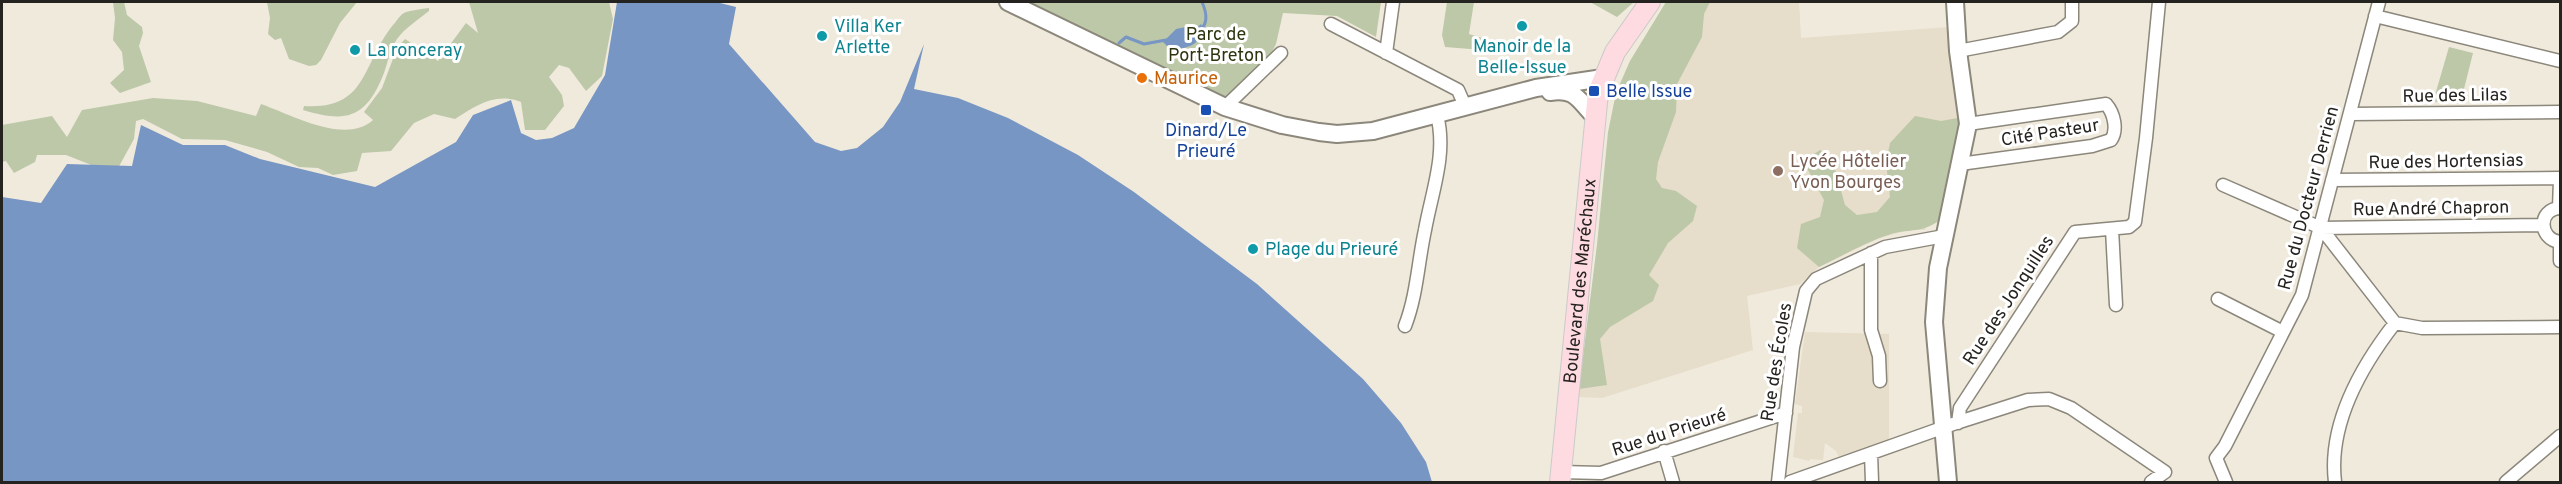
<svg xmlns="http://www.w3.org/2000/svg" width="2562" height="484" viewBox="0 0 2562 484" font-family="Overpass,sans-serif">
<style>
.built{fill:#e6ddca}
.green{fill:#bdc8a8}
.water{fill:#7896c3}
.lines{fill:none;stroke-linecap:round;stroke-linejoin:round}
.stream{stroke:#7896c3;stroke-width:3}
.street-casing{stroke:#8c877b;stroke-width:15}
.secondary-casing{stroke:#8c877b;stroke-width:20}
.primary-casing{stroke:#cbcac9;stroke-width:22}
.street{stroke:#fff;stroke-width:12}
.secondary{stroke:#fff;stroke-width:16}
.primary{stroke:#fedae1;stroke-width:20}
.culture-dot{fill:#0f9aa8;stroke:#fff;stroke-width:2}
.food-dot{fill:#e8710a;stroke:#fff;stroke-width:2}
.transit-dot{fill:#1a4fb4;stroke:#fff;stroke-width:2}
.education-dot{fill:#8d6e63;stroke:#fff;stroke-width:2}
.labels{text-anchor:middle;stroke-width:6;stroke-linejoin:round;paint-order:stroke}
.culture-label{font-size:18px;fill:#0d838f;stroke:#fff;text-anchor:start}
.park-label{font-size:18px;fill:#2b360e;stroke:#fff}
.food-label{font-size:18px;fill:#c56008;stroke:#fff;text-anchor:start}
.transit-label{font-size:18px;fill:#164399;stroke:#fff;text-anchor:start}
.street-label{font-size:18px;fill:#25231f;stroke:#fff}
.education-label{font-size:18px;fill:#785e54;stroke:#fff;text-anchor:start}
</style>
<rect width="100%" height="100%" fill="#f0eadd"/>
<path class="built" d="M1666 2H1799L1801 38 1949 27 1963 117 1925 230H1909L1879 238 1819 267 1800 284 1747 296 1753 350 1602 398 1578 397 1616 93 1630 61Z
M1805 332 1889 334V440L1839 457 1836 451 1825 443 1823 460 1810 459 1809 461 1793 457 1798 413H1802V406L1795 404Z"/>
<path class="green" d="M113 2H124L127 15 142 27 143 33 139 46 151 82 120 93 110 83 124 70 122 52 113 40 115 18Z
M267 2H357L340 23 321 60 316 65 309 66 289 59 281 38 275 40 268 34 270 18Z
M469 2H609L613 19 602 76 586 91 569 68 559 65 549 77 562 95 564 106 545 130H525L521 102C495 92 476 106 455 119L434 114 414 123 391 151 362 153 357 171 333 175 318 168 299 167 267 152 225 140 182 139 143 119 136 121 134 139 117 170H104L66 155H37L35 162 14 173 6 161 2 162V125L52 116 67 137 82 110 153 98 197 101 256 116 261 104C292 115 345 145 373 120L364 112 382 88 397 48 405 39 438 61 466 23 478 33Z
M1027 2H1381L1376 37 1337 16 1283 13 1276 44 1272 52 1224 98Z
M1447 2H1474L1469 34 1499 43 1495 51 1445 47 1442 35Z
M1590 2H1634L1617 17Z
M1666 2H1710L1704 14 1702 37 1677 84 1676 112 1658 162 1656 179 1662 188 1676 191 1697 206 1693 221 1668 243 1649 275 1659 285 1653 301 1610 327 1600 339 1607 385 1579 389 1597 245 1608 132 1616 93 1630 61Z
M429 8V11C419 19 405 28 397 39 390 49 388 62 384 73 366 119 346 123 303 110L304 106C368 110 361 65 393 25 397 21 400 14 406 12 413 10 421 9 429 8Z
M2449 47 2473 53 2461 101 2433 102Z
M1915 116 1941 121 1963 117 1940 220C1920 234 1912 228 1891 234 1866 242 1842 256 1819 267L1797 248 1801 224 1820 217 1824 200 1808 170V158L1820 150 1831 155 1845 205 1857 215 1877 212 1890 197 1886 163 1890 143Z"/>
<path class="water" d="M617 2H716L736 7 729 44 815 142 841 151 857 148 883 127 900 102 924 44 914 89 958 98 1008 118 1078 155 1134 192 1257 284 1363 379 1401 423 1426 462 1432 482H2V197L41 203 67 164 132 166 141 125 183 145H225L260 159 375 187 456 142 473 115 511 100 521 133 536 140 552 138 574 128 605 75Z
M1201 24 1204 31C1199 42 1194 45 1184 48L1182 55 1171 50 1163 42 1176 29 1186 27 1193 31Z"/>
<g class="lines">
<path class="stream" d="M1200 30C1209 23 1206 11 1202 2
M1119 43 1126 37 1144 44 1166 40"/>
<defs>
<path id="street" d="M2375 16 2560 61
M1331 24 1458 90 1465 106
M1958 51 2058 32 2072 21V2
M1386 53 1393 2
M1225 107 1281 53
M2350 114 2560 112
M1960 164 2092 146 2111 140C2118 130 2114 113 2106 104L1968 124
M2332 180 2560 178
M2223 185 2321 228 2543 225
M2559 208 2560 180
M2560 208C2538 209 2538 239 2560 242
M2321 228 2395 323 2422 328 2560 327
M2112 229 2116 305
M2560 242V261
M1871 253V330L1879 356 1880 381
M2218 299 2283 332
M1405 326C1417 295 1418 262 1425 230 1432 191 1447 154 1437 115
M1958 423 1960 408 2075 232 2129 227 2135 222 2146 138 2159 2
M1664 451 1673 482
M1871 453 1872 482
M1561 472 1601 473 1786 413
M1778 482 1793 347 1806 291 1816 279 1885 247 1944 236
M1790 482 1956 423 2028 400 2049 399 2071 408 2165 472 2151 482
M2226 482 2216 458 2225 446 2302 295 2379 2
M2335 482C2328 424 2360 368 2395 323
M2506 482 2560 436"/>
<path id="secondary" d="M1008 2 1225 107 1282 125 1319 132 1337 134 1373 131 1536 88 1603 78
M1550 92C1576 88 1578 100 1595 117
M1948 482 1934 322 1938 268 1968 124 1958 51 1955 2"/>
<g id="primary">
<path id="s1" d="M1560 482 1598 93 1615 52 1650 2"/>
</g>
</defs>
<use href="#street" class="street-casing"/>
<use href="#secondary" class="secondary-casing"/>
<use href="#primary" class="primary-casing"/>
<use href="#street" class="street"/>
<use href="#secondary" class="secondary"/>
<use href="#primary" class="primary"/>
</g>
<g class="culture-dot">
<circle cx="1522" cy="26" r="6"/>
<circle cx="822" cy="36" r="6"/>
<circle cx="355" cy="50" r="6"/>
<circle cx="1253" cy="249" r="6"/>
</g>
<circle class="food-dot" cx="1142" cy="78" r="6"/>
<g class="transit-dot">
<rect x="1588" y="85" width="12" height="12" rx="3"/>
<rect x="1200" y="104" width="12" height="12" rx="3"/>
</g>
<circle class="education-dot" cx="1778" cy="171" r="6"/>
<g class="labels">
<g class="culture-label">
<text x="834" y="32">Villa Ker<tspan x="834" dy="21">Arlette</tspan></text>
<text x="1522" y="52" text-anchor="middle">Manoir de la<tspan x="1522" dy="21">Belle-Issue</tspan></text>
<text x="367" y="56">La ronceray</text>
<text x="1265" y="255">Plage du Prieuré</text>
</g>
<g class="park-label">
<text x="1216" y="40">Parc de<tspan x="1216" dy="21">Port-Breton</tspan></text>
</g>
<g class="food-label">
<text x="1154" y="84">Maurice</text>
</g>
<g class="transit-label">
<text x="1606" y="97">Belle Issue</text>
<text x="1206" y="136" text-anchor="middle">Dinard/Le<tspan x="1206" dy="21">Prieuré</tspan></text>
</g>
<g class="street-label">
<text transform="translate(2455 95) rotate(-1)" y="6">Rue des Lilas</text>
<text transform="translate(2050 132) rotate(-9)" y="6">Cité Pasteur</text>
<text transform="translate(2446 161) rotate(-1)" y="6">Rue des Hortensias</text>
<text transform="translate(2308 198) rotate(-75)" y="6">Rue du Docteur Derrien</text>
<text transform="translate(2431 208) rotate(-1)" y="6">Rue André Chapron</text>
<text dy="6" stroke="none"><textPath href="#s1" startOffset="202">Boulevard des Maréchaux</textPath></text>
<text transform="translate(2008 300) rotate(-57)" y="6">Rue des Jonquilles</text>
<text transform="translate(1776 362) rotate(-81)" y="6">Rue des Écoles</text>
<text transform="translate(1669 432) rotate(-18)" y="6">Rue du Prieuré</text>
</g>
<g class="education-label">
<text x="1790" y="167">Lycée Hôtelier<tspan x="1790" dy="21">Yvon Bourges</tspan></text>
</g>
</g>
<rect width="2562" height="484" fill="none" stroke="#25231f" stroke-width="6"/>
</svg>
